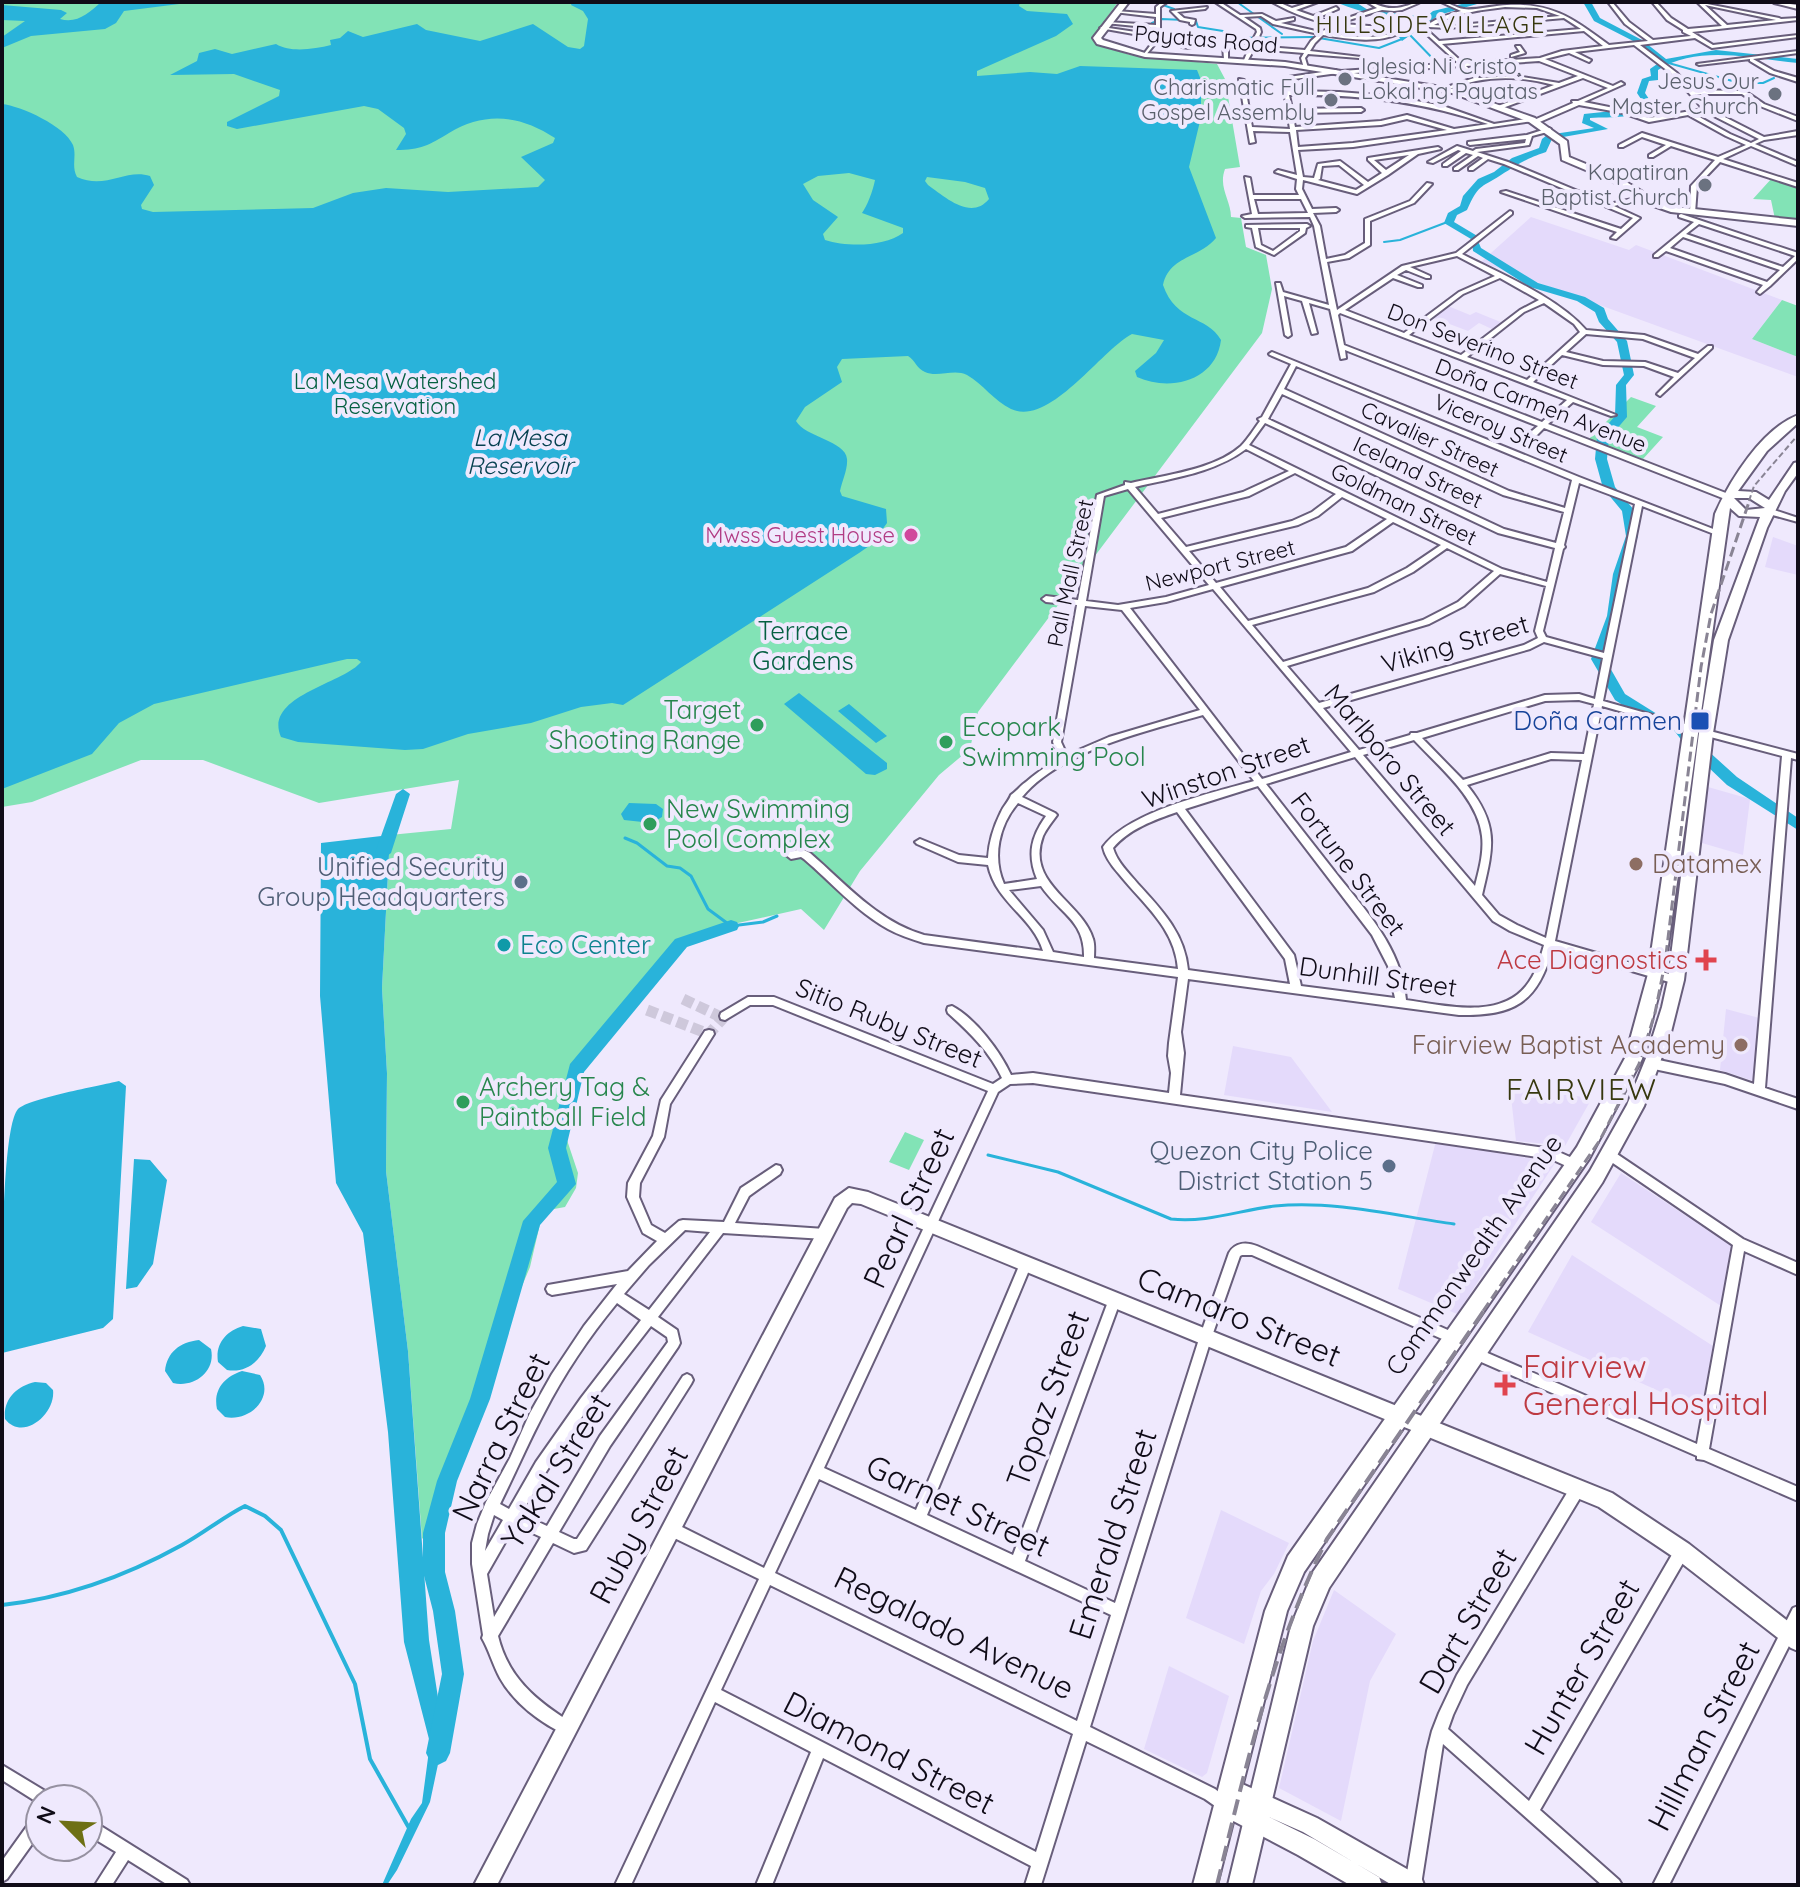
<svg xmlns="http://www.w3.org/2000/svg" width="1800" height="1887" viewBox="0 0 1800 1887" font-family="Quicksand,sans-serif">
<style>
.built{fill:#e4dafb}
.green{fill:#82e3b6}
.water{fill:#29b3da;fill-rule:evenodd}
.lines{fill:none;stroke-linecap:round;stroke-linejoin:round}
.stream-far2{stroke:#29b3da;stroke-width:2}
.stream-far1{stroke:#29b3da;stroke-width:3}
.stream{stroke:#29b3da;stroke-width:4}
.river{fill:#29b3da;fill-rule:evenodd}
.street-tunnel{stroke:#cec8db;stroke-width:11;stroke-dasharray:11 5;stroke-linecap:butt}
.street-casing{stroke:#685e7b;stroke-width:4}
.secondary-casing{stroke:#685e7b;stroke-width:4}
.primary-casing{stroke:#685e7b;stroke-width:4}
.street{fill:#fff;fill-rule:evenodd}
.secondary{fill:#fff;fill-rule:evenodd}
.primary{fill:#fff;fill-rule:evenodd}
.rail-far2{stroke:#898494;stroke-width:2;stroke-dasharray:6 3;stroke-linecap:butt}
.rail-far1{stroke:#898494;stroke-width:3;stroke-dasharray:10 5;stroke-linecap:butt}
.rail{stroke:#898494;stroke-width:4;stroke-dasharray:16 8;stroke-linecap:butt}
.worship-dot{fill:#6b7280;stroke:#efe9fd;stroke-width:3}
.hotel-dot{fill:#d1479c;stroke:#efe9fd;stroke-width:3}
.transit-dot{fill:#1a4fb4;stroke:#efe9fd;stroke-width:3}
.leisure-dot{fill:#2e9e5b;stroke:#efe9fd;stroke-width:3}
.education-dot{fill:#8d6e63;stroke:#efe9fd;stroke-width:3}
.service-dot{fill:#5c6f8a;stroke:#efe9fd;stroke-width:3}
.culture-dot{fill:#0f9aa8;stroke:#efe9fd;stroke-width:3}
.health-dot{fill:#e0444e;stroke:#efe9fd;stroke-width:3}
.labels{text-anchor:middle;stroke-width:8;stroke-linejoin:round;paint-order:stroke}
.far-street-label{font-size:22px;fill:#100c18;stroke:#efe9fd}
.far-worship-label{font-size:22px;fill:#5b616d;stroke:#efe9fd;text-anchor:end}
.far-park-label{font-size:22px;fill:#056042;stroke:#efe9fd}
.far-hotel-label{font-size:22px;fill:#b23c85;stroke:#efe9fd;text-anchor:end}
.far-neighbourhood-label{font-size:24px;letter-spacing:2px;fill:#37380f;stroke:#efe9fd}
.far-water-label{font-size:24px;font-style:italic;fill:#074151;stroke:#efe9fd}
.park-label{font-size:26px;fill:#056042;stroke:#efe9fd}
.street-label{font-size:26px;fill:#100c18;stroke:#efe9fd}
.leisure-label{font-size:26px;fill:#27864d;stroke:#efe9fd;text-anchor:start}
.transit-label{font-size:26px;fill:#164399;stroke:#efe9fd;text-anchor:end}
.education-label{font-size:26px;fill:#785e54;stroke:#efe9fd;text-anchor:start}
.service-label{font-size:26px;fill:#4e5e75;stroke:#efe9fd;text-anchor:end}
.culture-label{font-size:26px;fill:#0d838f;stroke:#efe9fd;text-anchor:start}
.health-label{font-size:26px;fill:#be3a42;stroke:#efe9fd;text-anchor:end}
.quarter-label{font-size:30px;letter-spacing:2px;fill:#37380f;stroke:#efe9fd}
.near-street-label{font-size:32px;fill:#100c18;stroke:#efe9fd}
.near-health-label{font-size:32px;fill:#be3a42;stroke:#efe9fd;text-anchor:start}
</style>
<rect width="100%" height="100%" fill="#efe9fd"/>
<path class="built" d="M1531 217 1629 250 1636 245 1782 300 1752 339 1798 357V377L1481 262Z
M1448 306 1470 315 1476 312 1503 323 1494 330 1479 323 1468 331 1431 317Z
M1773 537 1798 546V575L1765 567Z
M1708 787 1750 799 1743 855 1702 843Z
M1726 1009 1763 1019 1757 1082 1720 1070Z
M1233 1046 1291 1057 1332 1112 1224 1095Z
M1510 1088 1592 1098 1565 1146 1516 1141Z
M1436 1141 1555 1163 1457 1314 1398 1289Z
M1621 1173 1732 1246 1721 1306 1591 1222Z
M1572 1255 1713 1346 1701 1410 1528 1332Z
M1221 1510 1289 1543 1274 1574 1261 1591 1244 1644 1186 1618Z
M1334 1590 1396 1634 1370 1681 1341 1821 1279 1788 1313 1641Z
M1169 1666 1229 1696 1207 1773 1202 1777 1144 1749Z"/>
<path class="green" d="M2 2H1118L1092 38 1095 43 1130 55 1217 64 1225 79 1240 167 1225 169C1218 188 1231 200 1231 217L1241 218 1246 247 1266 255 1272 289 1262 333 978 712 970 749 939 775 860 871 824 930 801 909 720 927 681 943 576 1069 575 1103 566 1137 578 1173 576 1188 565 1207 543 1211 530 1267 501 1336 446 1513 422 1539 408 1351 386 1171 387 1073 382 988 390 835 451 829 459 780 319 803 203 760H141L32 802 2 807Z
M1772 178 1798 186V221L1775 219 1771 200 1753 199Z
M1782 300 1798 306V357L1752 339Z
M1631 397 1656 406 1637 427 1663 437 1643 459 1588 440Z
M905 1132 924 1140 909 1170 889 1162Z"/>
<path class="water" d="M101 2H195L124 11 116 23 105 29 31 36 2 48V37L25 21 2 20V5L61 10 67 13 60 19C77 24 89 13 101 2Z
M572 2H1020L1019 6 1027 11 1067 14 1073 24 1056 36 977 71V76L1030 72 1057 74 1080 66 1197 70 1201 80V117L1189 167 1216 238C1200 258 1169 256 1163 285 1176 323 1207 315 1221 340 1216 381 1170 392 1137 377L1135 371 1156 353 1164 340 1132 334C1101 350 1050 427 1011 409 994 401 983 384 967 375 954 368 938 378 925 372 917 369 915 360 908 356L842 359 837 367 842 382 805 407 796 421C805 437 846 441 847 459 848 469 842 481 840 491L842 496 886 509 887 523 872 544 859 553 623 705 612 703 581 707 531 723 468 734 423 749 405 750 298 742 281 737C263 696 343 684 361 662L357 659H347L154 704 119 723 92 754 2 789V104C21 106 65 126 73 145 77 156 71 166 77 177 106 190 126 168 150 176L154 185 141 205 142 209 153 212 313 208 353 193 386 188 448 192 538 187 545 180 521 157 553 143 555 138C520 115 485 111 449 133 429 145 421 150 396 150L406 134 404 128 378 109 364 106 237 129 227 126V122L279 96 280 90 234 74 170 75 197 61 199 53 215 49 232 54 276 44C291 53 314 49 331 45L330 40 340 38 348 31 363 37 417 24 426 30 480 41 533 24 568 47 580 49 584 46 588 19 583 11 571 5ZM849 173 875 180C873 191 867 206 862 213L903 228V233C884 247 847 247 825 240L823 234 838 217 813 200 803 184 818 176ZM927 177 965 182 985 188 989 199C971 221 945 197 928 185L925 181Z
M799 693 887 763V769L875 775 866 774 784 704Z
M849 704 887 736 876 743 838 711Z
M629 803 656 804 663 809 662 817 652 823 624 820 621 814Z
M390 835 382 988 387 1073 386 1171 408 1351 429 1640 444 1736 430 1802 397 1870 387 1885H382L411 1819 422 1803 430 1743 404 1642 388 1432 363 1233 336 1183 320 996 321 843Z
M119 1081 126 1086 113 1319 103 1328 2 1353C2 1315 0 1129 18 1109 30 1098 99 1086 119 1081Z
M134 1159 150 1160 167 1180 153 1264 137 1287 126 1289Z
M243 1326 261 1329 266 1346C259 1363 245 1373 227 1370L218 1362C215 1344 226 1331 243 1326Z
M199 1340 211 1349C216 1371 195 1388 173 1383L165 1371C167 1352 180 1342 199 1340Z
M242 1371 260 1375C275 1398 249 1422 225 1417L217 1409C213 1390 224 1377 242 1371Z
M35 1382 46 1383 53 1390C56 1414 23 1442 5 1419 3 1399 17 1386 35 1382Z"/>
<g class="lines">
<path class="stream-far2" d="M1237 2 1282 34
M1163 5 1174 9
M1191 20 1196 21 1198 27 1223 31 1224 38 1314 37
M1152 23 1162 19 1184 20
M1409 34 1440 66
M1319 38 1379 48 1402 39
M1665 62 1736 82
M1741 83H1763L1774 78
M1384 242 1400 240 1450 221"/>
<path class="stream-far1" d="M625 838 637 843 667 866 680 868 691 876 708 909 731 926 763 922 777 916
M988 1155 1058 1172 1171 1219C1207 1223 1240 1210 1275 1206 1333 1200 1397 1216 1454 1224"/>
<path class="stream" d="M2 1605C65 1598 126 1576 182 1545 204 1533 223 1517 245 1506L265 1516 281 1530 355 1684 370 1759 409 1828"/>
<path class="river" d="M1470 2H1484L1439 15 1402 41 1399 37 1421 21C1391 17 1364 14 1338 3H1357L1368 10 1426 17 1433 11Z
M1583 2H1591L1600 18 1642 40 1666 59 1716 50 1798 59V63C1754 59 1698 44 1658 70V80L1649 81 1645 93 1649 99C1636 122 1613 116 1590 118V120L1608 129 1552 139 1546 152C1525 159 1519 164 1501 175 1479 189 1479 184 1467 210L1457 215 1454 222 1479 237 1471 239 1444 223 1448 213 1460 206 1463 196 1478 179 1494 172 1512 158 1539 148 1542 139 1547 135 1594 128 1582 123 1584 114 1632 109 1641 99 1637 93 1642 79 1651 76 1650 69 1660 62 1639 44 1594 21Z
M1472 241H1478L1481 248 1538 283 1585 297 1604 308 1608 319 1627 341 1634 375 1626 385 1627 417 1609 438 1607 459 1615 487 1634 510 1638 536 1625 574 1621 616 1605 659 1625 694 1657 714 1683 722 1696 740 1737 777 1798 818V830L1727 785 1686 746 1673 729 1647 721 1615 700 1591 659 1607 616 1613 574 1626 536 1622 511 1603 488 1595 459 1597 437 1615 416 1616 385 1624 375 1617 342 1599 322 1595 312 1577 301 1530 287 1473 251Z
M403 789 410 794 391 853 383 859 378 857 375 853 396 794Z
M731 920 737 922 739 926 737 930 687 947 584 1072 566 1148 576 1184 540 1225 490 1399 457 1481 445 1533V1572L455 1611 464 1674 450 1753 446 1761 438 1765 430 1761 426 1753 442 1674 433 1611 423 1572V1533L437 1481 470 1399 523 1221 557 1182 548 1148 570 1064 675 939Z"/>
<path class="street-tunnel" d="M683 999 723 1018
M647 1010 709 1034 725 1016"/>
<defs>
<path id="street" d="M1162 2H1167L1160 7V35L1189 40 1187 45 1190 46V48L1182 47 1184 42 1160 38 1145 56 1143 55 1156 38 1100 28 1102 27 1156 35V28L1105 23 1107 22 1156 25V17L1114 12 1116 11 1156 14V7Z
M1215 2H1220L1240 15 1262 14 1276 21 1294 18V20L1281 23 1320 32 1325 30 1327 31 1326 33C1348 36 1372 40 1393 33 1377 28 1360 29 1343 27 1319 23 1293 14 1272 2H1278L1292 8 1311 2H1318L1296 10 1313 16 1336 7 1338 9 1317 18 1343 24 1382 27 1400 33C1377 44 1349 39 1323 35L1315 43 1310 51 1361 57 1359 58 1308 54 1305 58 1308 68 1306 69 1304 68 1301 58 1304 53 1254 49 1248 60 1246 61 1244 60 1249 48 1228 47V59L1226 60 1224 59 1223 45 1232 44 1250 45 1257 32 1256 29ZM1261 16 1273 24 1319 34 1311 41 1305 50 1255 46 1261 32 1260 28 1244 17Z
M1367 2C1376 3 1384 9 1394 8 1404 8 1412 3 1421 2L1402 10 1394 11 1382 10 1339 23V21L1377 8Z
M1441 2C1450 2 1455 8 1464 9 1473 11 1496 5 1507 5 1554 3 1573 19 1609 45L1648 41 1625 24 1608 2H1612L1629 22 1653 40 1691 36 1683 32V30L1667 20 1652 2H1656L1671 18 1688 29 1722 26 1697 2 1779 18 1781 19 1798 18V20L1692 32 1713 45 1798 35V37L1712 48 1695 38 1640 45 1677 73 1692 90 1745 91 1764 104 1798 117V121L1760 106 1742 94H1695L1709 109 1764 137 1798 131V135L1764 140 1755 144 1798 162V166L1751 146 1723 159 1798 183V187L1720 162 1697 186 1695 213 1690 214 1691 186 1715 160 1671 146 1653 157H1649V155L1666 145 1642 137 1623 147H1619V145L1642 133 1718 157 1746 145 1726 136 1688 115 1649 122 1623 113 1579 105 1535 124 1533 121 1353 147 1298 150 1303 177 1314 178 1318 164 1340 161 1368 182 1382 173 1368 160V158L1438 147 1441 149 1418 154 1388 175 1357 194 1303 180 1302 189 1312 209 1336 208 1339 210 1336 212 1313 213 1320 226 1326 259 1345 255 1365 243V219L1410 201 1427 183 1432 184 1414 203 1370 221V245L1349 258 1327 262 1337 310 1402 266 1456 253 1510 211 1512 212V214L1462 254C1501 274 1557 297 1586 330L1644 335 1698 354 1708 346H1712V348L1660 396 1657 394 1674 377 1644 366 1603 365 1562 355 1533 382 1616 415 1611 416 1573 402 1548 424 1731 495V499H1725L1544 428 1533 439H1527V435L1538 426 1345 350 1346 358 1341 359 1330 309 1309 303 1317 333 1312 334 1302 301 1284 296 1291 335 1288 337 1285 335 1276 283H1280L1283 292 1329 305 1314 226 1310 217 1245 218 1242 216 1252 214 1245 177 1250 178 1253 195H1299L1296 189 1297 179 1275 172 1278 170 1297 175 1290 132 1253 131 1255 142 1250 143 1239 79 1244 80 1252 127 1290 129 1282 78 1336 70 1338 73 1287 80 1289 91 1339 92 1390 96 1443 106 1494 124 1532 118 1534 120 1573 103 1572 101H1578L1608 88 1583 78 1500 109 1498 108V106L1554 85C1529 78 1501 76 1476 81 1465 83 1455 88 1444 90V88L1474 78 1461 66 1339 74 1341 71 1458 63 1422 30C1432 19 1447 15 1461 11ZM1705 5 1776 20 1727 25ZM1505 7 1537 8 1560 16 1448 26 1434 25C1456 13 1480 10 1505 7ZM1564 18 1581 29 1439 41 1427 30 1429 27 1448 28ZM1584 31 1603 46 1562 51 1540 58 1463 63 1442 44ZM1634 45 1673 75 1703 109 1649 118 1624 110 1584 102 1624 84 1621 82 1613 86 1545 59 1569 53 1589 62 1591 60 1575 52ZM1539 61 1578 76 1559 83 1517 76 1479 78 1466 66ZM1289 95C1358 94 1423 101 1488 124L1454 129 1407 115 1381 121 1295 127 1292 113 1361 112 1364 110 1361 108 1292 109ZM1706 112 1759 139 1751 143 1730 134 1694 114ZM1407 119 1447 130 1353 143 1298 147 1296 130 1381 125ZM1409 155 1386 170 1374 160ZM1339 165 1364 185 1356 190 1318 180 1320 179 1322 166ZM1254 199H1301L1308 213 1258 214ZM1457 256 1495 276 1459 292 1404 333 1345 310 1393 278 1418 287H1422V285L1397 275 1406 270 1426 278H1430V276L1410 267ZM1500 278 1539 300 1520 310 1461 355 1409 335 1463 294ZM1544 303 1574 324 1580 332 1527 380 1467 357 1524 312ZM1340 313 1567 400 1542 422 1344 345 1338 315ZM1586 334 1643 339 1695 358 1678 373 1645 362 1603 361 1566 352Z
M1207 7 1205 9 1177 12 1184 18 1195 20 1194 24 1192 25 1190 24V22L1180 20 1171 11Z
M1516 46H1520L1525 53 1511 57V55L1520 52Z
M1798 51V53L1753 59 1774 71 1798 78V82L1770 73 1750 61V59L1699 65 1697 64Z
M1549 128 1551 129V131L1532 136 1529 145 1477 152 1508 162 1609 204 1646 196V198L1614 206 1640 218 1616 239 1611 238 1617 232 1501 192 1506 191 1621 229 1633 218 1504 164 1488 159 1473 170H1469V168L1483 158 1478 156 1458 170H1454V168L1473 155 1466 153 1447 166H1443V164L1461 151 1458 150 1433 163 1428 162 1457 146 1473 151 1476 149 1525 143 1526 139 1470 145 1468 144V142L1527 135Z
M1681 214 1798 253V259L1770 286 1760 294 1757 292 1763 285 1666 251 1658 257H1654V255L1694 222 1679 217V215ZM1699 224 1795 256 1783 267 1686 234ZM1683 237 1780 270 1767 282 1670 248Z
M1246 225 1307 224 1310 226 1306 228 1305 233 1274 255 1256 247 1252 228 1246 227ZM1258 228H1300V231L1273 251 1261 245Z
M1272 352 1579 477 1721 532 1720 534H1714L1642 506 1603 701 1692 726 1693 728 1689 731 1602 706 1555 941 1676 976 1680 977 1681 980 1680 983 1676 984 1553 948C1537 1003 1515 1016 1459 1015L1188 979 1181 1032 1184 1053 1180 1095 1552 1149 1579 1161 1581 1165 1579 1169 1575 1170 1551 1159 1033 1083 1010 1084 998 1092 824 1468 916 1510 1022 1259 1026 1257 1030 1259 1032 1263 927 1515 1013 1555 1109 1299 1111 1295 1115 1293 1119 1295 1121 1299 1025 1561 1115 1603 1200 1336 1229 1253C1235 1242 1247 1242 1257 1246L1457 1334 1459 1338 1457 1342 1453 1344 1449 1342 1252 1255H1242L1240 1256 1212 1336 1090 1727 1215 1789 1230 1801 1232 1806 1230 1811 1225 1813 1205 1799 1086 1741 1041 1885H1025L1031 1866 823 1758 772 1885H756L811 1752 715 1702 631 1885H615L759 1579 666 1534 664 1529 666 1524 671 1522 676 1524 764 1568 988 1091 773 1005H750L725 1020 721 1019 720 1016 721 1013 748 997H774L993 1084 1002 1078C990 1052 969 1032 948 1013L947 1010 948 1007 952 1006C975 1018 1000 1051 1011 1075L1033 1073 1169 1093 1171 1073 1168 1056 1169 1043 1178 977 924 943C911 939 899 935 888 929 856 911 831 882 804 859L801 857 791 859 786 855 788 852 802 849 810 853C846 884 877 921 924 935L1043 951C1033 917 996 903 988 865L958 862 917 844 915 842 920 839 959 855 988 858C989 841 994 826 1001 812 1004 805 1009 801 1011 795 1017 791 1020 786 1026 782 1036 773 1047 766 1059 759L1053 742 1077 605 1046 602 1042 599 1046 596 1078 600 1097 495 1125 485V482L1131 483C1165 475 1214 470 1241 446 1248 439 1254 429 1260 421L1258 419 1262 417 1291 364 1270 355 1269 354ZM1296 366 1572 480 1565 508 1509 491 1284 389ZM1282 394 1503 495 1564 512 1556 543 1504 529 1268 419ZM1265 423 1498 533 1555 548 1547 582 1502 569 1249 445ZM1246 449 1289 471 1243 492 1158 514 1135 487C1172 478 1214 473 1246 449ZM1295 473 1336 494 1312 512 1292 521 1186 547 1161 518 1249 496ZM1579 483 1635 504 1604 653 1546 637 1543 631 1563 549 1565 547 1564 545ZM1128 489 1209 585 1166 597 1118 605 1086 601 1104 496ZM1342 497 1387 519 1346 547 1216 583 1189 551 1298 525 1318 516ZM1393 522 1441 545 1407 568 1368 588 1248 621 1220 587 1352 551ZM1447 548 1494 571 1458 602 1423 620 1283 662 1252 625 1374 592 1413 572ZM1500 574 1546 586 1535 631 1538 638 1524 645 1319 703 1287 666 1429 624 1464 606ZM1213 589 1351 752 1262 779 1130 608 1166 602ZM1085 606 1122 610 1200 710 1109 737 1067 755 1061 742ZM1544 642 1603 658 1595 699 1579 694 1545 695 1417 733H1411L1410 735 1359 750 1323 708 1530 649ZM1579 700 1594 704 1584 754 1551 753 1463 780 1422 738 1545 701ZM1203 715 1254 781C1212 793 1129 811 1103 847 1105 857 1112 866 1119 874 1143 904 1175 928 1178 969L1094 958C1094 952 1095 945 1093 939 1082 902 1025 884 1043 836 1046 829 1052 822 1057 815L1055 813 1022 797C1061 750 1147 731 1203 715ZM1414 740C1439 767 1478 798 1482 836 1484 853 1479 870 1475 886L1363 755ZM1355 757 1493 921 1510 931 1544 945C1540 959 1536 974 1526 986 1499 1020 1443 1005 1406 1000 1402 948 1365 910 1335 872 1312 843 1289 813 1266 784ZM1551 759 1582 760 1546 938 1517 925 1499 915 1482 895C1493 848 1500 826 1467 785ZM1258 786 1372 935 1388 966 1395 998 1301 986 1294 955 1185 809ZM1018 803 1046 816C1031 837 1027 855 1037 879L1004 884C992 857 999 825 1018 803ZM1177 812 1285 959 1290 984 1188 970C1185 934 1162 910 1138 884 1129 873 1117 862 1113 848 1129 829 1154 820 1177 812ZM1041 886C1059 913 1085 920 1084 957L1053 952 1043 930 1009 890ZM819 1479 1111 1615 1077 1721 775 1573ZM770 1585 1073 1734 1036 1852 721 1690Z
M1765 509H1771L1798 518V522L1765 513Z
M1706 730 1798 754V760L1791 758 1765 1088 1798 1099V1109L1725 1084 1654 1069 1650 1067 1649 1064 1650 1061 1654 1059 1725 1074 1754 1084 1782 756 1703 735 1702 733Z
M709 1030 713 1031 714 1034 670 1104 664 1137 640 1183 639 1197 651 1225 665 1233 679 1221 683 1220 724 1222 741 1188 776 1165 780 1166 782 1170 780 1174 749 1196 735 1223 825 1229 829 1230 831 1234 829 1238 825 1239 723 1233 658 1317 677 1330 680 1343 678 1347 610 1446 559 1532 574 1539H577L683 1376 687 1374 691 1376 693 1380 691 1384 586 1550 574 1553 553 1543 498 1636C508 1678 537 1701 572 1723L574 1728 572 1733 567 1735C541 1724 514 1703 500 1678 493 1665 489 1650 482 1638L483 1635 472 1564V1543L477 1524 486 1502 510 1458 530 1413 552 1374 584 1326 617 1284 552 1295 548 1293 546 1289 548 1285 628 1271 657 1241 643 1233 627 1197 628 1183 653 1136 661 1100 705 1031ZM685 1230 710 1232 649 1310 624 1294 649 1265ZM617 1303 641 1320 581 1398 536 1462 509 1509 500 1504C515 1474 528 1443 544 1413 564 1374 589 1337 617 1303ZM651 1326 667 1337 668 1342 600 1436 547 1526 521 1514 546 1472 589 1406ZM494 1515 503 1520 485 1551 488 1534ZM515 1525 541 1537 494 1617 487 1574Z
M1611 1150 1743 1239 1798 1263V1275L1744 1251 1709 1449 1798 1487V1501L1704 1460 1697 1459V1456L1472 1358 1470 1354 1472 1350 1476 1348 1697 1444 1733 1245 1607 1159 1605 1155 1607 1151Z
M1578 1481 1583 1483 1585 1488 1583 1493 1467 1685 1453 1715 1448 1729 1529 1801 1677 1546 1682 1544 1687 1546 1689 1551 1687 1556 1540 1810 1619 1880 1622 1885H1602L1443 1744 1421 1885H1405L1427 1751 1432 1731 1439 1713 1457 1675 1573 1483Z
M1798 1606V1628L1669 1885H1653L1793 1608Z
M2 1765 50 1794 52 1799H40V1804L2 1780Z
M40 1812V1833L7 1879 2 1882V1861L35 1815Z
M88 1818 187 1880 190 1885H168L128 1860 112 1885H95L116 1852 88 1835Z"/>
<path id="secondary" d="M1773 2 1798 5V9L1774 3Z
M849 1188 868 1192 1612 1493 1689 1544 1798 1629V1651L1791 1648 1675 1558 1599 1507 861 1204 852 1203 847 1208 497 1885H474L835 1198Z
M1229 1778 1317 1818 1421 1877 1424 1885H1392L1303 1832 1269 1817 1314 1839 1379 1877 1382 1885H1350L1298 1855 1218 1813 1215 1806 1218 1799 1223 1796 1219 1788 1222 1781Z"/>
<path id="primary" d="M1121 2H1129L1101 38 1103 40 1145 53 1285 62 1454 89 1535 118 1567 141 1569 157 1620 178 1657 201 1675 207 1798 220V226L1671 212 1651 205 1614 182 1562 160 1560 144 1529 122 1452 93 1285 66 1145 57 1097 44 1093 38Z
M1798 415V423L1767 451 1738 491 1756 492 1769 500 1794 463 1798 462V473L1785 491 1767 528 1728 640 1713 733 1684 980 1671 1032 1644 1106 1602 1183 1329 1588 1313 1626 1252 1885H1228L1291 1626 1313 1572 1590 1171 1627 1105 1646 1058 1662 1007 1668 980 1699 733 1714 640 1760 517 1739 516 1730 508 1664 974 1642 1059 1589 1159 1304 1572 1287 1611 1217 1885H1193L1265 1611 1288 1556 1577 1147 1625 1058 1648 974 1715 514C1730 480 1762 429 1798 415ZM1734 498H1749L1765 508 1746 510Z"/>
</defs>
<use href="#street" class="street-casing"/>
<use href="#secondary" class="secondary-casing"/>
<use href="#primary" class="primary-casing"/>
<use href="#street" class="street"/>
<use href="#secondary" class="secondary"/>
<use href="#primary" class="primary"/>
<path class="rail-far2" d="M1749 501 1754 486 1798 435"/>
<path class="rail-far1" d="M1483 1311 1600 1140 1639 1064 1655 1013 1665 963 1701 667 1711 614 1750 499"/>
<path class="rail" d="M1217 1885C1246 1766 1272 1649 1327 1539L1485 1309"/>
</g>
<g class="worship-dot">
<circle cx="1345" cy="79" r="8"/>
<circle cx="1775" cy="94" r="8"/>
<circle cx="1331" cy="100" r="8"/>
<circle cx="1705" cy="185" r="8"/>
</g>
<circle class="hotel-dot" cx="911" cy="535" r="8"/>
<rect class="transit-dot" x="1690" y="711" width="20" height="20" rx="4"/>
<g class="leisure-dot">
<circle cx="757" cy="725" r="8"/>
<circle cx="946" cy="742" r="8"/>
<circle cx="650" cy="824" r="8"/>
<circle cx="463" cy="1102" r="8"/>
</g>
<g class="education-dot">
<circle cx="1636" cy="864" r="8"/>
<circle cx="1741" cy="1045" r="8"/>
</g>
<g class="service-dot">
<circle cx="521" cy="882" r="8"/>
<circle cx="1389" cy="1166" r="8"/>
</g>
<circle class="culture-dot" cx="504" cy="945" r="8"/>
<g class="health-dot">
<path d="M1702 948h8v8h8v8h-8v8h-8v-8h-8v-8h8z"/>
<path d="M1501 1373h8v8h8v8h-8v8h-8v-8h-8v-8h8z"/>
</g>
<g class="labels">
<g class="far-street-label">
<text transform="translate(1206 39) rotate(5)" y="8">Payatas Road</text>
<text transform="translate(1483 346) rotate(21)" y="8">Don Severino Street</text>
<text transform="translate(1541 405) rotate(21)" y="8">Doña Carmen Avenue</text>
<text transform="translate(1501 428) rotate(23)" y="8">Viceroy Street</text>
<text transform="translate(1430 439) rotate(25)" y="8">Cavalier Street</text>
<text transform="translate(1418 472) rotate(25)" y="8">Iceland Street</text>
<text transform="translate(1404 504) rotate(26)" y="8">Goldman Street</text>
<text transform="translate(1220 565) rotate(-14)" y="8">Newport Street</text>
<text transform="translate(1070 573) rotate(-78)" y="8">Pall Mall Street</text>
</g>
<g class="far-worship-label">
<text x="1361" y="74" text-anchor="start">Iglesia Ni Cristo,<tspan x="1361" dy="25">Lokal ng Payatas</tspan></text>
<text x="1759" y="89">Jesus Our<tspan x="1759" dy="25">Master Church</tspan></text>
<text x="1315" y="95">Charismatic Full<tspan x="1315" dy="25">Gospel Assembly</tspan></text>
<text x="1689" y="180">Kapatiran<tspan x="1689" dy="25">Baptist Church</tspan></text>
</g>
<g class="far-park-label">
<text x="395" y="389">La Mesa Watershed<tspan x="395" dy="25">Reservation</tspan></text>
</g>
<g class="far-hotel-label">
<text x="895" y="543">Mwss Guest House</text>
</g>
<g class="far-neighbourhood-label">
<text x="1431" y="33">HILLSIDE VILLAGE</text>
</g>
<g class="far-water-label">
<text x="520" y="446">La Mesa<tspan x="520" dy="28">Reservoir</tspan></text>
</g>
<g class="park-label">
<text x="803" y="640">Terrace<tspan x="803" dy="30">Gardens</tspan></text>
</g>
<g class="street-label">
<text transform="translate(1455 644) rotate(-16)" y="9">Viking Street</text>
<text transform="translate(1390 760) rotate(50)" y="9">Marlboro Street</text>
<text transform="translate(1226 772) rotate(-19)" y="9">Winston Street</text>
<text transform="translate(1348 864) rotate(53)" y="9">Fortune Street</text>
<text transform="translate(1378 977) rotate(8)" y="9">Dunhill Street</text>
<text transform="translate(889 1023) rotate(22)" y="9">Sitio Ruby Street</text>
<text transform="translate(1474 1255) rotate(-55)" y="9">Commonwealth Avenue</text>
</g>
<g class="leisure-label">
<text x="741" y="719" text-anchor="end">Target<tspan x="741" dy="30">Shooting Range</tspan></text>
<text x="962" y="736">Ecopark<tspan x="962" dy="30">Swimming Pool</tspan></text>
<text x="666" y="818">New Swimming<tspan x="666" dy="30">Pool Complex</tspan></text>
<text x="479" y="1096">Archery Tag &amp;<tspan x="479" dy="30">Paintball Field</tspan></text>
</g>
<g class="transit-label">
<text x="1682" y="730">Doña Carmen</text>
</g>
<g class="education-label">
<text x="1652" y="873">Datamex</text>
<text x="1725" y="1054" text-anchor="end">Fairview Baptist Academy</text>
</g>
<g class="service-label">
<text x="505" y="876">Unified Security<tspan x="505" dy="30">Group Headquarters</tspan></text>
<text x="1373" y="1160">Quezon City Police<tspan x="1373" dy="30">District Station 5</tspan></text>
</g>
<g class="culture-label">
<text x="520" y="954">Eco Center</text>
</g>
<g class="health-label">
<text x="1688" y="969">Ace Diagnostics</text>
</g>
<g class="quarter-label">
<text x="1582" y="1100">FAIRVIEW</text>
</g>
<g class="near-street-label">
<text transform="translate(909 1208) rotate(-65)" y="11">Pearl Street</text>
<text transform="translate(1239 1317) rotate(22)" y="11">Camaro Street</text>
<text transform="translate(1048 1399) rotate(-70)" y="11">Topaz Street</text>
<text transform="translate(501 1437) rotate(-64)" y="11">Narra Street</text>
<text transform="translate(556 1471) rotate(-58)" y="11">Yakal Street</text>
<text transform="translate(958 1506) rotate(25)" y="11">Garnet Street</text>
<text transform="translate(639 1525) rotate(-62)" y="11">Ruby Street</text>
<text transform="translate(1113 1534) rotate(-72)" y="11">Emerald Street</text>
<text transform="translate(1468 1621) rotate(-60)" y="11">Dart Street</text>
<text transform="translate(954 1633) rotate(26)" y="11">Regalado Avenue</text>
<text transform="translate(1582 1667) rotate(-60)" y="11">Hunter Street</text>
<text transform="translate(1704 1736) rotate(-63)" y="11">Hillman Street</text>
<text transform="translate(889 1753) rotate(27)" y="11">Diamond Street</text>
</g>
<g class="near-health-label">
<text x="1523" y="1378">Fairview<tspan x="1523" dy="37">General Hospital</tspan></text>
</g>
</g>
<rect width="1800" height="1887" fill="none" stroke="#100c18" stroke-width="8"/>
<g transform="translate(64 1823) rotate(294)"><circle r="38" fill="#efe9fd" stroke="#9691a1" stroke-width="2"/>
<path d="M0-6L14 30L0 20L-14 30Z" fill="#6e7014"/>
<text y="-12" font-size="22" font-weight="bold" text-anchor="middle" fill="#100c18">N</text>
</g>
</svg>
